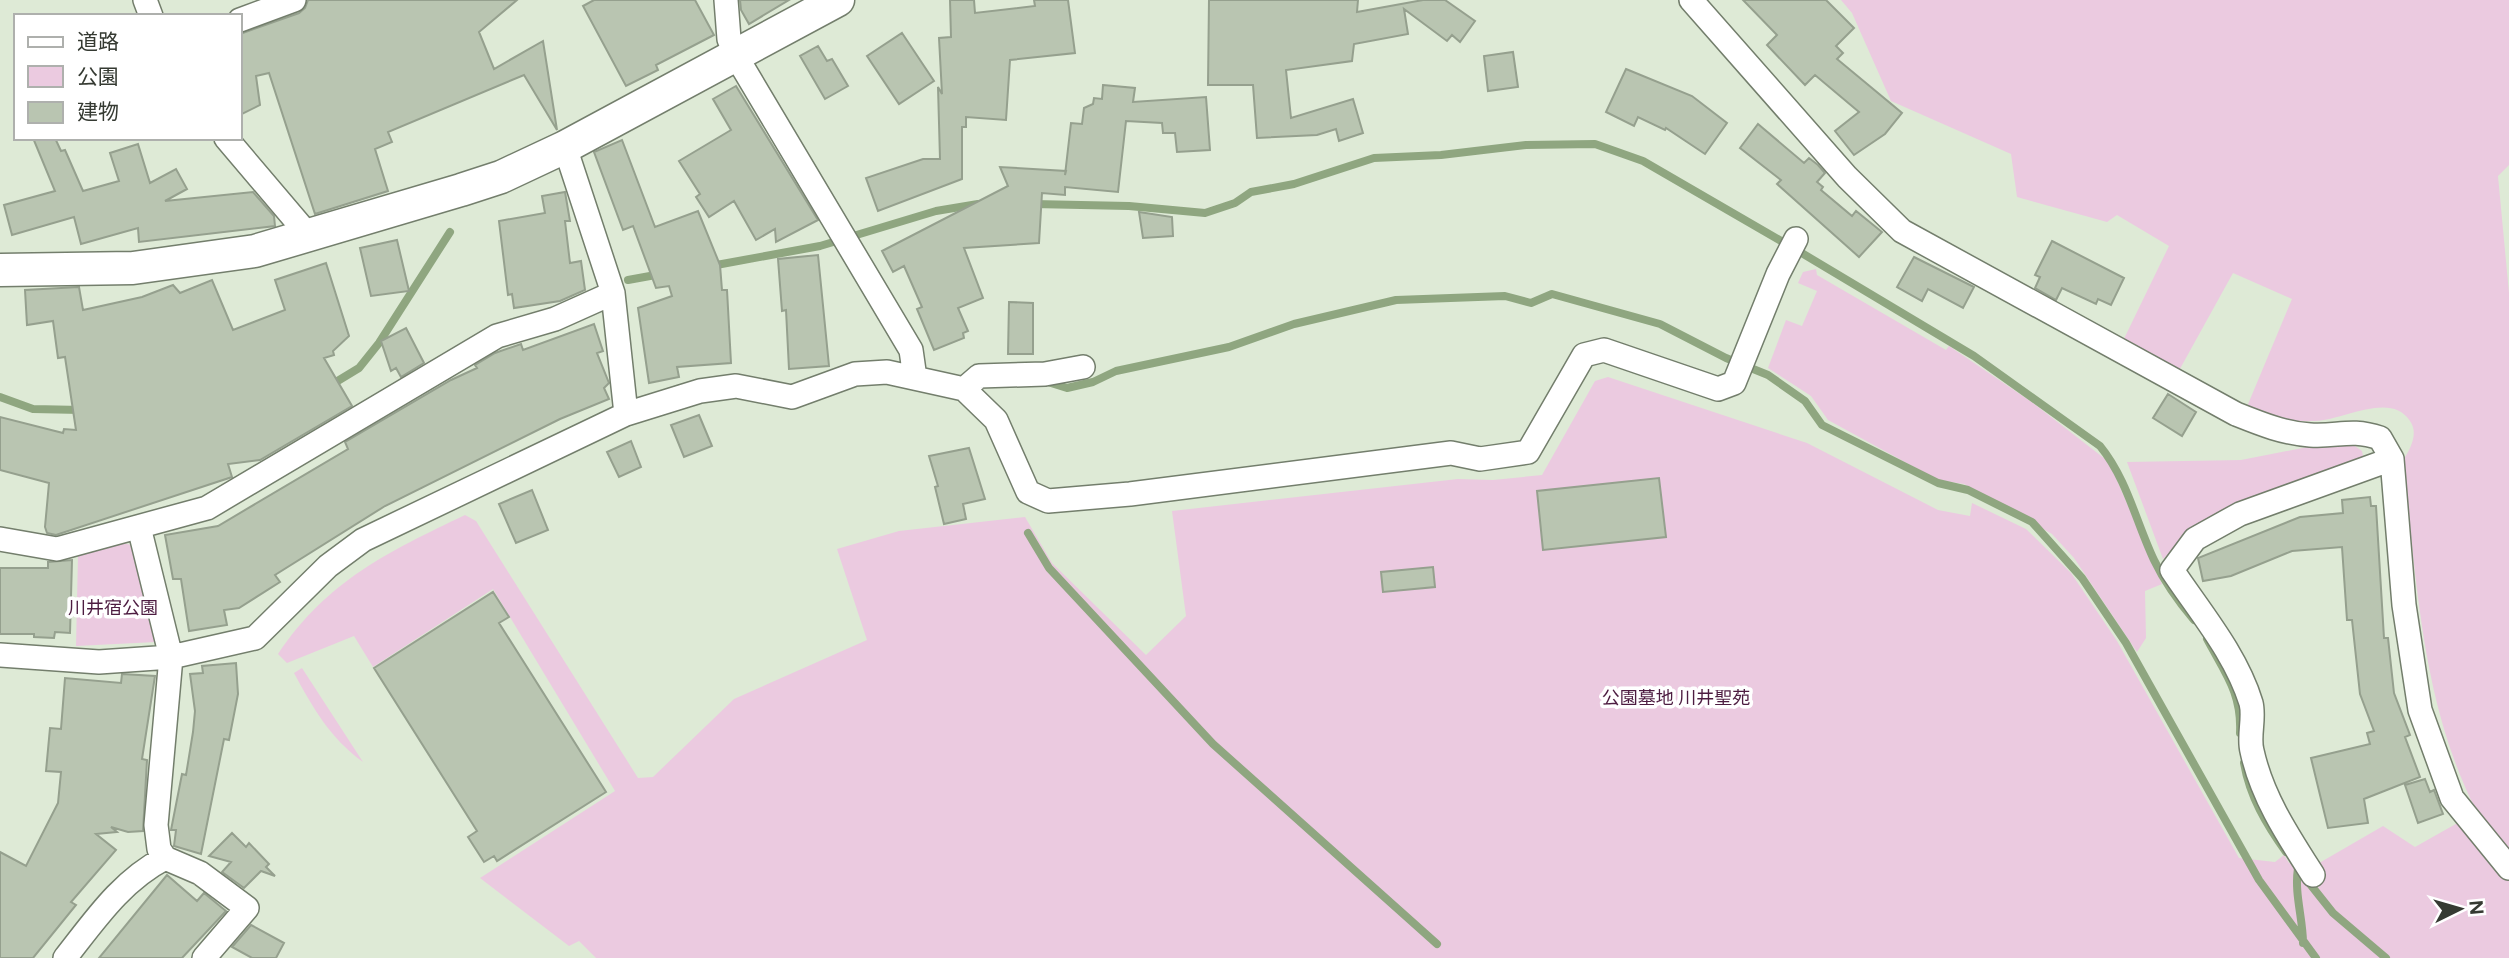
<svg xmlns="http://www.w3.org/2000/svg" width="2509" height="958" viewBox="0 0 2509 958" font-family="Figtree,'Noto Sans JP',sans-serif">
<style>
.green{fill:#ebcae0}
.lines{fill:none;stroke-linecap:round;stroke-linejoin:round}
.stream{stroke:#8fa680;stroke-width:8}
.building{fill:#b9c5b1;stroke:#95a08e;stroke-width:2}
.street-casing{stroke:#737e6c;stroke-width:26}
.secondary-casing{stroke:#737e6c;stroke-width:35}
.street{stroke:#fff;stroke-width:23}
.secondary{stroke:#fff;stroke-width:32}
.labels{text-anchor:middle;stroke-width:7;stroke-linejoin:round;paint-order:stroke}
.park-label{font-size:18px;fill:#4d1c41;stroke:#fff}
</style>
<rect width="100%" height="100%" fill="#deead6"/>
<path class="green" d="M1841 0H2509V165L2498 176 2509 293V958H596L579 941 569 946 480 878 615 791 493 589 373 667 354 636 287 663 278 654C328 580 388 552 465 515L476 521 638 778 653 777 734 699 867 640 837 549 899 531 1025 517 1052 563 1146 655 1186 616 1172 511 1458 479 1493 480 1542 475 1595 381 1608 377 1807 443 1938 510 1970 516 1972 503 2026 529 2071 573 2117 641 2239 858 2275 862 2284 855 2289 863 2314 866 2383 826 2415 847 2477 812C2421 703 2417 580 2403 461 2410 449 2419 434 2410 421 2391 391 2344 420 2315 421 2290 422 2269 418 2246 409L2292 299 2233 273 2176 376 2120 347 2169 246 2117 215 2107 222 2017 197 2011 154 1891 101 1852 13Z
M1816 269 1817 275 1946 350 1949 346 2033 403 2109 462 2162 584 2145 591 2146 638 2137 652 2074 558 2052 534 1964 484 1938 480 1828 420 1811 396 1768 368 1786 320 1802 326 1817 291 1798 283 1803 272Z
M2328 443 2352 444 2362 451 2363 456 2356 465 2186 537 2163 559 2127 462 2241 460Z
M123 543 135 546 156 642 76 646 78 556Z
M302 668 363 762C330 738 313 708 294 673Z"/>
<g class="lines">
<path class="stream" d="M1033 204 1129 206 1205 213 1235 203 1251 192 1294 184 1374 158 1441 155 1526 145 1595 144 1643 161 1795 249 1974 356 2100 446C2127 479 2136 522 2154 560 2165 583 2178 601 2194 620
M711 266 820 246 936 211 978 204
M628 280 661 274
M1051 383 1067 388 1093 382 1116 371 1229 347 1294 324 1396 300 1505 296 1531 303 1552 294 1660 324 1726 358 1768 375 1805 401 1822 425 1938 483 1968 490 2032 522 2082 578 2126 643 2259 880 2316 958
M331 385 359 368 379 343 450 232
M0 397 33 409 81 410
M1028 533 1049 568 1213 744 1437 944
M2207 639C2225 673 2242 693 2240 733
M2244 763C2250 797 2266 824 2286 852
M2298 868C2294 894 2303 918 2303 943
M2306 879 2333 913 2386 958"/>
</g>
<path class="building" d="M308 0H517L479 32 494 69 543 41 557 130 524 75 388 132 392 142 375 149 388 191 315 214 269 73 256 76 260 105 240 115V34L299 13 305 8Z
M594 0H695L714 35 656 65 658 70 626 86 583 6Z
M740 0H789L749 24 741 10Z
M950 0H974L975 13 1035 6 1034 0H1068L1075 53 1010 60 1006 120 966 117V127H962V179L878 211 866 178 923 159H940L938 87 942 94 939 38 951 37Z
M1209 0H1358L1357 12 1423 0H1445L1475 21 1460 42 1452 35 1447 41 1404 9 1408 34 1354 44 1352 61 1286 70 1291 118 1353 99 1363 133 1339 141 1336 129 1317 135 1257 138 1253 85H1208Z
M1743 0H1826L1854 28 1836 46 1843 53 1837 59 1902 113 1885 134 1854 155 1835 131 1859 112 1815 75 1805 85 1767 45 1777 35Z
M902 33 934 81 899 104 867 56Z
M818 46 827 61 832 59 848 86 825 99 800 56Z
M1513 52 1518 87 1488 91 1484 56Z
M1626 69 1692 96 1727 123 1705 154 1666 128 1665 130 1638 117 1634 126 1606 112Z
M1103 85 1135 88 1133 102 1206 97 1210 150 1177 152 1175 133H1163L1162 123 1126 121 1118 192 1065 187V195L1042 193 1039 243 964 248 983 298 958 308 968 331 963 333 964 338 934 350 917 309 922 307 904 266 893 272 882 251 1008 186 1000 167 1066 171 1065 175 1071 123 1082 124 1084 108 1093 104 1094 98 1102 99Z
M736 86 818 220 776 242 775 229 756 240 734 201 709 217 696 197 700 194 679 161 731 130 713 99Z
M1758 124 1804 163 1809 158 1818 165 1825 173 1817 182 1823 187 1821 190 1852 216 1856 211 1882 232 1859 257 1777 184 1781 180 1740 148Z
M33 138H55L61 151 65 150 83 191 119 181 110 153 138 144 150 183 176 169 187 189 165 201 253 192 274 216 275 226 139 242 138 228 81 244 74 217 12 235 4 205 55 191Z
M622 140 655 227 698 211 720 265 722 290H727L731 363 677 367 679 377 649 383 638 308 672 296 669 286 656 288 633 226 623 230 594 152Z
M565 192 570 221H565L570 263 581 261 585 290 560 301 514 308 512 294 508 295 499 221 545 213 542 196Z
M1139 212 1172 217 1173 236 1143 238Z
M397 240 409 291 371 296 360 248Z
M2052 241 2124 278 2111 305 2098 299 2096 304 2062 288 2056 300 2035 288 2040 277 2035 275Z
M818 255 829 366 789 369 786 310 782 311 778 259Z
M1914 257 1974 287 1963 308 1928 289 1922 301 1897 287Z
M326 263 349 336 333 351 334 355 324 358 352 406 260 460 228 464 232 477 56 535 47 533 45 527 49 483 0 470V417L63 433 64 429 76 430 65 357 58 358 53 321 27 325 25 290 79 287 83 310 142 297 173 285 180 293 212 280 233 330 285 310 275 280Z
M1009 302 1033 303V354H1008Z
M594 324 603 351 597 353 609 383 604 388 609 399 560 419 385 506 275 575 280 582 239 608 224 610 227 625 189 631 181 579H173L165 535 218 526 348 449 345 442 451 380 477 368 475 365 495 353 521 344 523 350Z
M406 328 424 363 401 377 396 368 391 371 381 341Z
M2168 394 2196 412 2182 436 2153 418Z
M699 415 712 446 684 457 671 425Z
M631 441 641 467 619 477 607 452Z
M969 448 985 499 963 504 966 519 944 524 935 487 938 486 929 456Z
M1659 478 1666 537 1543 550 1537 491Z
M532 490 548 530 516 543 499 504Z
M2370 497 2371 506H2376L2384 638H2388L2394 693 2410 735 2405 737 2420 777 2364 799 2368 823 2328 828 2311 758 2370 744 2367 733 2374 731 2360 694 2352 620H2347L2342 547 2292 551 2231 576 2203 581 2198 558 2300 517 2343 513 2342 500Z
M72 560 70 633 55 632 54 638 34 637V634H0V568H48V562Z
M1433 567 1435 587 1383 592 1381 572Z
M493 592 509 617 499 623 606 792 497 861 494 856 484 862 468 837 477 831 374 668Z
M236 663 238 694 229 740 224 739 201 854 174 846 176 830H171L182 774 186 775 193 732 195 711 190 674 203 673 202 666Z
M122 674 155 676 142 759 147 760 143 831 128 832 111 827 117 832 96 834 116 850 71 902 76 905 33 958H0V852L26 866 58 803 61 772 46 771 50 728 61 729 65 678 121 683Z
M2425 779 2430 792 2434 790 2443 814 2418 823 2405 785Z
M232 833 246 847 249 843 269 864 266 867 275 876 261 871 244 888 222 872 231 862 209 856Z
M167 875 197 901 204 893 226 911 182 958H99Z
M251 925 284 943 276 958H252L232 947Z"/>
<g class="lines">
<defs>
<path id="street" d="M145 0 151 16
M726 0 729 39 736 56 911 350 915 378
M1691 0 1847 177 1902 231 2236 414C2261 424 2283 433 2310 435 2338 437 2350 428 2380 438L2392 459 2404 605 2420 710 2452 798 2509 868
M240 20 294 0
M226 138 310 237
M565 147 613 293 626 414
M964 389 979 376 1045 374 1083 367
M0 539 57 549 207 508 497 336 555 319 613 293
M0 655 99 662 171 657 255 638 328 566 363 540 626 414 700 391 736 386 792 397 855 374 887 372 964 389 996 420 1028 492 1048 501 1130 494 1451 453 1480 459 1528 452 1584 355 1604 350 1718 389 1734 383 1778 274 1796 239
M165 858 200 873 247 908 204 958
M2313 875C2288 836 2262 797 2252 751 2248 736 2255 718 2251 703 2236 654 2200 612 2172 570L2195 539 2240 514 2392 459
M65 958C95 920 121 881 165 858L159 849 156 825 171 657 139 527"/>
<path id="secondary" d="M0 270 133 268 255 251 461 190 501 177 565 147 838 0"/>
</defs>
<use href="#street" class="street-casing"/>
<use href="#secondary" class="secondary-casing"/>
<use href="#street" class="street"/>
<use href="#secondary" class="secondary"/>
</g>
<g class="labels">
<g class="park-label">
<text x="113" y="614">川井宿公園</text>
<text x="1676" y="704">公園墓地 川井聖苑</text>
</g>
</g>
<rect x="14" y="14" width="228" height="126" fill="#ffffff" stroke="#aeb0ad" stroke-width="2"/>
<rect x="28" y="37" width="35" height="10" fill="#ffffff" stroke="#aeb0ad" stroke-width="2"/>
<text x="77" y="49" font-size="21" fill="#353a32">道路</text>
<rect x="28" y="66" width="35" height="21" fill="#ebcae0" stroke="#aeb0ad" stroke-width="2"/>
<text x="77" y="84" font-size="21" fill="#353a32">公園</text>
<rect x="28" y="102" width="35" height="21" fill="#b9c5b1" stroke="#aeb0ad" stroke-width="2"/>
<text x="77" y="119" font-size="21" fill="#353a32">建物</text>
<g transform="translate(2460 909) rotate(85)" stroke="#ffffff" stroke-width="5" paint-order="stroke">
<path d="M0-5L12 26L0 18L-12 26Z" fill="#353a32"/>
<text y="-10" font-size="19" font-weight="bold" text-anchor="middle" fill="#353a32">N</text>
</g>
</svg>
